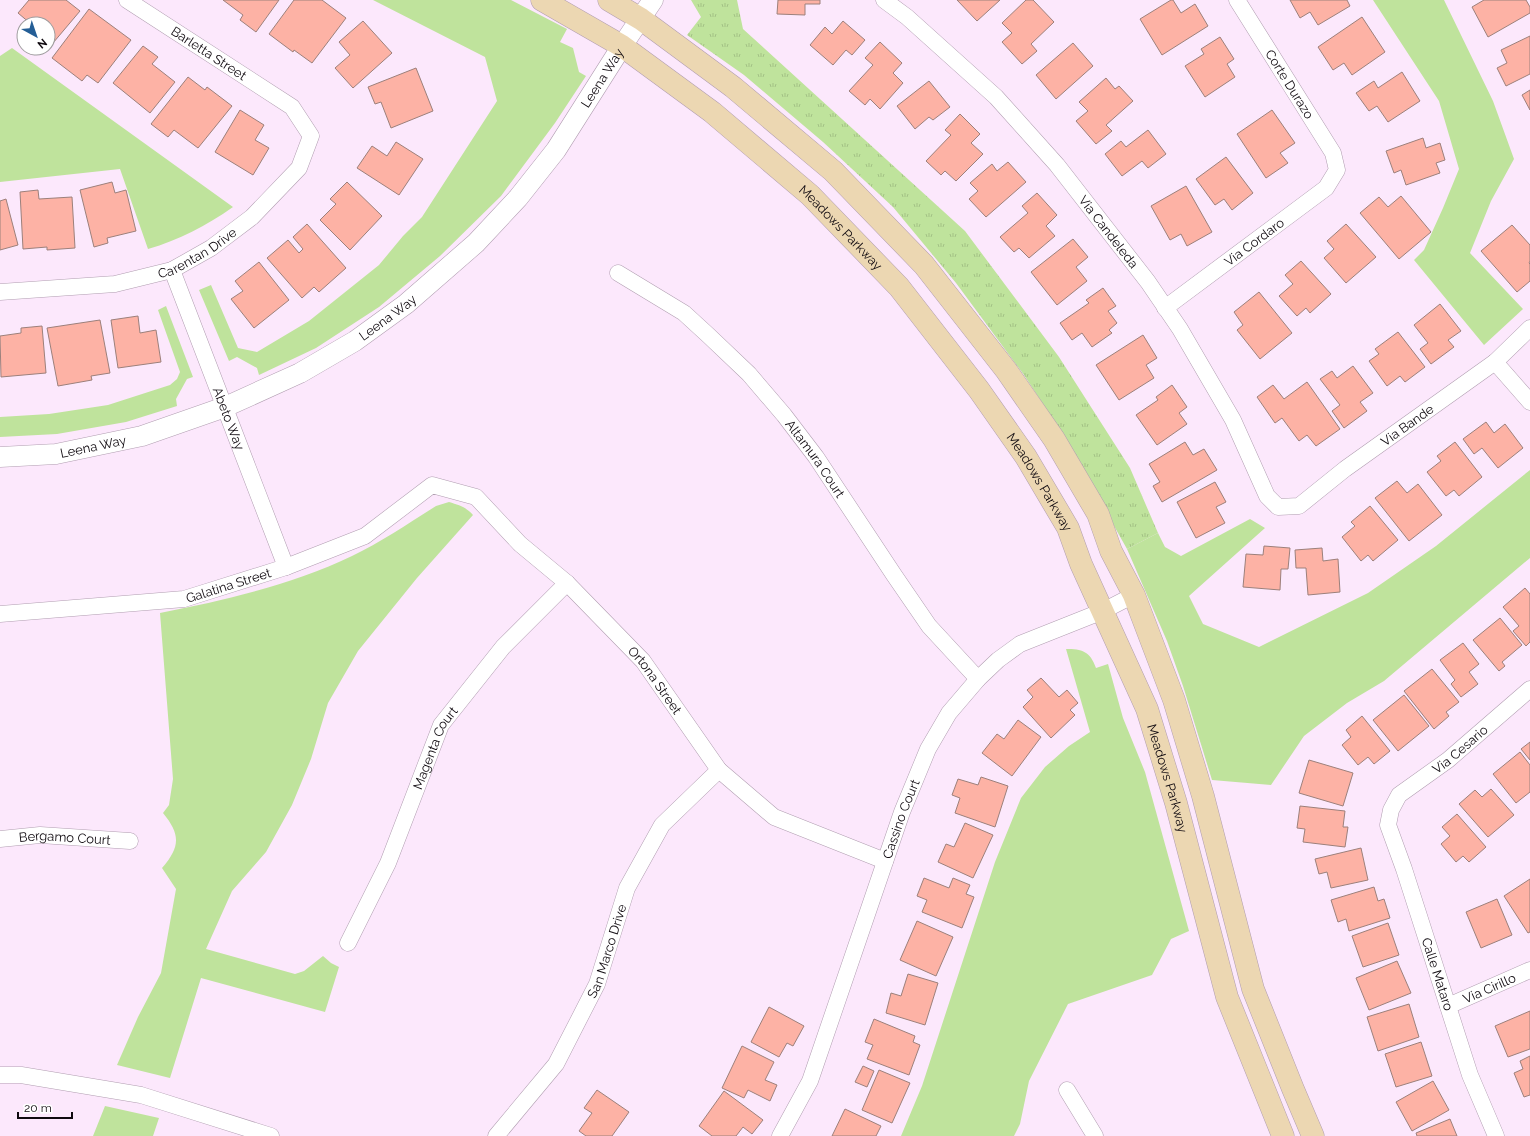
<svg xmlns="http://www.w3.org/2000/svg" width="1530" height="1136" viewBox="0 0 1530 1136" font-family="Raleway,sans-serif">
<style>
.grass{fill:url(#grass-tufts)}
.green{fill:#bfe39c}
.building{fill:#fdb2a5;stroke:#9c807b}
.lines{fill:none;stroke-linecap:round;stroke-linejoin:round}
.minor-casing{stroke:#b19eb1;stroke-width:17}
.tertiary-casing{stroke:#b19eb1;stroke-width:21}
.secondary-casing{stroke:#b19eb1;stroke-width:23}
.minor{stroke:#fff;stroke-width:16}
.tertiary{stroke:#fff;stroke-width:20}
.secondary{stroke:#ecd7b2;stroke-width:22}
.labels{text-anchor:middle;stroke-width:3;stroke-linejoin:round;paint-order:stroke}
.street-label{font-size:13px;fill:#0f090f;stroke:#fff}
</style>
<defs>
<pattern id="grass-tufts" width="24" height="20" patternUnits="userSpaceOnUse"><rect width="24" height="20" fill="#bfe39c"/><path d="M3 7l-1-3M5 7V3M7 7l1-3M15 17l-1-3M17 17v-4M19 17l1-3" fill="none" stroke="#a3c185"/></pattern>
</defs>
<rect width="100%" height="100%" fill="#fce8fc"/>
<path class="grass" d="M691 0H737L743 29 965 231 1059 357 1130 468 1158 533 1127 549 1060 430 1024 375 956 283 893 207 823 142 744 75 687 35 701 17Z"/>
<path class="green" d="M373 0H511L567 29 560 42 573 48 579 72 586 76 555 123 501 196 440 256 379 307 316 348 259 375 257 368 237 357 229 361 199 290 211 285 238 348 257 352 309 321 379 265 403 236 422 217 497 101 485 57Z
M1373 0H1444L1493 101 1514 159 1491 201 1470 253 1523 309 1484 345 1414 260 1424 250 1443 208 1459 169 1439 101Z
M12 48 233 207C206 226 179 240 148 249L120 169 0 182V56Z
M166 306 193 377 187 379 176 399 177 406 126 422 57 434 0 437V417L49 414 108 405 170 385 177 379 180 372 158 310Z
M1530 470V558L1384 681 1347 703 1304 736 1271 785 1212 780 1183 686 1167 641 1127 549 1158 533 1165 547 1181 556 1250 519 1265 528 1189 596 1203 624 1259 647 1368 593 1436 546Z
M449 502C459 505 466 507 473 515L417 578 358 651 328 703 311 759 292 805 266 852 232 891 206 949 295 974 304 971 323 956 331 963 339 967 325 1012 201 978 170 1078 117 1065 138 1017 161 973 176 889 162 868C180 847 181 835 163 813L169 805 173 779 160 613C226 600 291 585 352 556 381 542 409 523 436 506Z
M1066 649C1082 649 1090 651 1096 668L1108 664 1123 718 1145 772 1189 931 1171 939 1152 975 1068 1004 1029 1081 1020 1124 1014 1136H901L922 1086 995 862 1021 798 1045 767 1069 746 1090 732Z
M105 1106 159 1118 153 1136H93Z"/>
<path class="building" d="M29 0H66L80 11 53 43 48 38V24H31L18 13Z
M223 0H279L256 32 240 20 243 15Z
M294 0H322L346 18 312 63 294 50 293 52 269 34Z
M778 0H820V4H805V15L777 14Z
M957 0H1000L977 21Z
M1026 0H1033L1054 22 1031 44 1037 51 1022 64 1002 42 1012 33 1002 23Z
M1171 0H1173L1181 13 1195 4 1208 26 1162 55 1140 19Z
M1290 0H1347L1350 6 1318 25 1310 12 1300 18Z
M1484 0H1526L1530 7V13L1488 37 1472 7Z
M89 9 131 40 98 83 87 75 82 81 52 58Z
M1362 17 1385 52 1352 75 1344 63 1333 70 1318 47Z
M363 21 392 53 353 88 335 68 350 55 339 42Z
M843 21 865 40 852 55 846 50 833 65 810 45 825 27 832 34Z
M1530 36V74L1506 86 1497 68 1507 63 1501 50Z
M1220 37 1234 59 1227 64 1235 77 1205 97 1185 66 1204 54 1201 49Z
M880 42 902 63 893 73 903 83 880 109 870 99 865 105 849 91 873 65 865 58Z
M1073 43 1093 66 1056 99 1036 75Z
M143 46 158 57 152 64 175 82 150 113 113 83Z
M416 68 433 111 391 128 381 102 375 104 368 87Z
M1402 72 1420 101 1388 122 1377 106 1369 111 1356 93 1374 81 1378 88Z
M188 77 205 90 207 87 232 106 198 148 174 130 168 137 151 124Z
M1106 78 1115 89 1119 86 1133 101 1106 125 1112 131 1096 144 1076 121 1088 111 1079 102Z
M929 81 950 107 933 120 929 117 915 129 897 106Z
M1530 90V110L1522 95Z
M240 110 264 125 255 140 269 148 253 175 215 152Z
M1272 110 1295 143 1280 153 1288 163 1266 178 1237 134Z
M960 114 980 134 971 143 983 154 956 181 945 171 941 175 926 161 951 135 945 130Z
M1148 130 1166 154 1148 168 1142 161 1122 176 1105 154 1121 141 1126 147Z
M1423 138 1426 148 1440 143 1445 160 1436 163 1440 173 1406 185 1401 170 1394 173 1386 151Z
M396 142 423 159 399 195 357 168 372 146 387 156Z
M1226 157 1253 193 1232 210 1224 199 1215 205 1196 179Z
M1008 162 1026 182 986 217 969 199 978 191 970 183 992 164 997 171Z
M112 182 115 193 126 190 136 231 107 238 108 243 94 247 80 190Z
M347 182 382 216 350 250 320 220 336 204 330 199Z
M1186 186 1212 232 1187 246 1181 234 1170 240 1151 206Z
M38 190 39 199 72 197 75 248 47 250V247L23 249 20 192Z
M1037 193 1057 215 1046 226 1055 236 1029 258 1019 248 1014 252 1000 237 1028 213 1022 206Z
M1401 196 1431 232 1399 259 1360 213 1379 197 1388 207Z
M6 199 18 245 0 250V201Z
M307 224 346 268 319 292 314 287 302 298 267 258 288 240 299 253 303 249 293 237Z
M1346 224 1376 257 1346 283 1324 258 1334 249 1327 241Z
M1512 225 1530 245V261L1529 263 1530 264V281L1517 292 1481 251Z
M1073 239 1088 257 1076 267 1087 281 1057 305 1031 272Z
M1301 261 1331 294 1310 313 1306 308 1297 316 1279 296 1293 284 1285 275Z
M259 262 289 300 254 328 231 299 243 291 235 281Z
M1103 288 1116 306 1108 311 1117 323 1109 330 1112 333 1092 347 1082 333 1072 340 1060 323 1089 303 1086 300Z
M1259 292 1292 333 1260 359 1237 330 1243 325 1234 312Z
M1440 304 1461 331 1448 340 1454 347 1431 364 1420 349 1428 343 1414 325Z
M138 316 140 333 156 330 161 362 118 368 111 320Z
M100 320 110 373 91 376 92 380 58 386 47 328Z
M42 326 46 373 1 377 0 336 21 333V328Z
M1398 332 1425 367 1405 382 1400 376 1387 386 1369 361 1379 354 1375 349Z
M1143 335 1157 358 1146 365 1154 378 1119 400 1096 365Z
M1353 366 1373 393 1360 402 1367 411 1344 428 1332 411 1340 405 1320 379 1332 371 1337 378Z
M1307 382 1340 429 1316 446 1307 435 1299 441 1282 418 1275 423 1257 397 1273 385 1284 399Z
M1172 385 1187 407 1179 413 1187 424 1157 445 1136 415 1158 400 1156 397Z
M1486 422 1494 433 1505 424 1523 448 1498 468 1482 448 1474 454 1463 439Z
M1185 442 1193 455 1204 449 1217 470 1162 502 1153 486 1160 482 1149 464Z
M1455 442 1482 477 1459 496 1454 490 1446 496 1427 472 1441 461 1437 456Z
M1397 481 1407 493 1418 484 1442 515 1409 541 1375 498Z
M1215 482 1226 502 1216 507 1225 523 1196 538 1177 502Z
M1370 506 1398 540 1373 561 1368 555 1361 561 1342 537 1355 526 1351 522Z
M1264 546 1290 548 1288 569H1281L1280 590 1243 587 1246 554 1263 555Z
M1322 548 1323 561 1338 559 1340 592 1308 595 1306 568H1296L1295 550Z
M1525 588 1530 594V642L1526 646 1513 631 1519 626 1503 607Z
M1500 618 1522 645 1502 662 1505 666 1499 671 1473 640Z
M1463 643 1479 664 1469 672 1478 684 1461 697 1451 684 1455 680 1440 660Z
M1432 669 1459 702 1446 712 1449 716 1434 729 1404 691Z
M1041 678 1059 697 1067 690 1078 703 1070 710 1075 715 1051 738 1023 707 1033 697 1027 690Z
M1404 695 1429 726 1398 751 1373 720Z
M1362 716 1390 751 1374 764 1368 757 1358 765 1342 745 1351 737 1346 730Z
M1018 720 1041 737 1012 776 982 753 997 734 1004 739Z
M1530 742V760L1521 749Z
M1520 752 1530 765V792L1516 803 1493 774Z
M1309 760 1353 773 1343 806 1299 793Z
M981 777 1008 786 995 827 955 813 960 798 952 795 958 779 978 785Z
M1491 789 1514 815 1488 837 1459 804 1475 790 1482 797Z
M1300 806 1345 811 1343 827H1348L1345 847 1303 842 1305 829 1297 828Z
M1457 814 1486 847 1469 862 1463 856 1456 862 1441 844 1450 836 1442 827Z
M965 823 993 835 973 878 938 862 946 844 954 847Z
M1361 848 1368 880 1331 888 1327 872 1319 874 1315 859Z
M924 878 949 888 953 878 970 885 966 894 974 897 962 928 922 912 927 900 917 896Z
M1530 879V932L1528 933 1504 896Z
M1374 887 1378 901 1384 899 1390 918 1349 931 1346 919 1338 922 1331 900Z
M1497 899 1512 935 1481 948 1466 912Z
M917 921 953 937 936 976 900 960Z
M1388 923 1399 955 1363 967 1352 936Z
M1397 961 1411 993 1369 1010 1356 978Z
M908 974 938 983 925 1025 886 1013 891 993 901 996Z
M1409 1004 1419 1037 1378 1051 1367 1017Z
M769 1007 804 1026 793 1046 787 1043 779 1057 751 1042Z
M1530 1011V1049L1508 1057 1495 1026Z
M874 1019 915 1036 913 1042 920 1045 909 1075 867 1059 873 1045 865 1042Z
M1421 1042 1432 1076 1396 1087 1385 1054Z
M742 1046 774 1062 765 1080 777 1085 770 1101 748 1090 744 1098 722 1088Z
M1530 1056V1095L1524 1097 1514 1073 1523 1069 1520 1061Z
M863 1066 874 1071 867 1087 855 1082Z
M879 1070 910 1083 892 1123 862 1110Z
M1433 1081 1449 1110 1412 1131 1396 1102Z
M597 1090 629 1112 612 1136H586L579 1131 592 1113 584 1108Z
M724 1091 763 1120 752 1134 743 1127 736 1136H712L699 1126Z
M845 1109 881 1126 876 1136H832Z
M1450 1119 1457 1136H1417L1416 1133Z"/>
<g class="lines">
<defs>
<g id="minor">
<path id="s1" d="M884 0 907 17 996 97 1057 165 1148 282 1180 329 1233 420 1267 496 1278 507 1299 506 1345 469 1495 362 1530 328"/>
<path id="s2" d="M172 270 286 567"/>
<path id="s3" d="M618 273 684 313 708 335 749 374 784 415 816 457 894 575 929 626 978 679"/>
<path id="s4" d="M0 292 115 284 172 270 211 248 252 217 299 168 311 136 292 107 127 0"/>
<path id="s5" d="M1165 308 1326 188 1337 170 1333 153 1237 0"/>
<path d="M1495 362 1530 402"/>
<path id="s6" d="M0 614 184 599 286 567 365 536 432 485 476 497 520 544 567 583 643 661 719 770 774 817 885 861"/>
<path id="s7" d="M0 839 40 835 130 841"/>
<path id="s8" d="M348 943 388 863 441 725 503 647 567 583"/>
<path id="s9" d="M1448 1006 1530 970"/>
<path d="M0 1075H21L141 1095 271 1136"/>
<path d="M1067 1090 1095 1136"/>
<path id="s10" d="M496 1136 556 1064 597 984 627 888 662 825 719 770"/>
<path id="s11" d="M780 1136 810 1081 902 812 928 749 949 713 978 679 998 660 1020 644 1103 611 1134 595"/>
<path id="s12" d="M1496 1136 1470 1075 1404 869 1388 825 1391 810 1399 795 1448 760 1530 689"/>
</g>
<g id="tertiary">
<path id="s13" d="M0 457 56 454 142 436 225 407 300 373 355 341 406 304 476 243 518 198 556 150 622 46 653 0"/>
</g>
<g id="secondary">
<path id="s14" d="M542 0 622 46 712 112 810 195 899 287 979 390 1026 457 1068 528 1081 564 1147 709 1176 803 1227 997 1283 1136"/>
<path d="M609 0 641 19 733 87 833 171 924 265 1006 370 1054 439 1098 514 1111 551 1134 595 1174 700 1203 796 1253 989 1293 1089 1313 1136"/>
</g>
</defs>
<use href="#minor" class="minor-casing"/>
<use href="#tertiary" class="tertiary-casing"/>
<use href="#secondary" class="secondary-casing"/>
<use href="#minor" class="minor"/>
<use href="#tertiary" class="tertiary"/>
<use href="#secondary" class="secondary"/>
</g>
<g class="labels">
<g class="street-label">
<text transform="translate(209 53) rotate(33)" y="5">Barletta Street</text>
<text dy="5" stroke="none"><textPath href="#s13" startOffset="742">Leena Way</textPath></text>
<text transform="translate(1290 84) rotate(58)" y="5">Corte Durazo</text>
<text dy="5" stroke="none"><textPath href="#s14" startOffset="377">Meadows Parkway</textPath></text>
<text dy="5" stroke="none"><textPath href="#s1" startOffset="324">Via Candeleda</textPath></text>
<text dy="5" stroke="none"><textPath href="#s5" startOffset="111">Via Cordaro</textPath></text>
<text dy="5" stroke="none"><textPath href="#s4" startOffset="204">Carentan Drive</textPath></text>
<text dy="5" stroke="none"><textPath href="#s13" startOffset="418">Leena Way</textPath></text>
<text dy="5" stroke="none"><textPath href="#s2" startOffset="159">Abeto Way</textPath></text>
<text dy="5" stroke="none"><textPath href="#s1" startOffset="805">Via Bande</textPath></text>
<text dy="5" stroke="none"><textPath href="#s13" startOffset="94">Leena Way</textPath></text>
<text dy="5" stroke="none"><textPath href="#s3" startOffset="274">Altamura Court</textPath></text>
<text dy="5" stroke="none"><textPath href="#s14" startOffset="701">Meadows Parkway</textPath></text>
<text dy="5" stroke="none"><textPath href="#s6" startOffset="231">Galatina Street</textPath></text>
<text dy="5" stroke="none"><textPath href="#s6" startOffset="763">Ortona Street</textPath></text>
<text dy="5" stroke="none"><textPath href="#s8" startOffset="214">Magenta Court</textPath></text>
<text dy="5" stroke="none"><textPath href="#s12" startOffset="438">Via Cesario</textPath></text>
<text dy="5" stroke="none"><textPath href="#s14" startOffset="1025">Meadows Parkway</textPath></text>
<text dy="5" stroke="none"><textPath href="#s11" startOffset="340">Cassino Court</textPath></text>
<text dy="5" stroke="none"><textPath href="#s7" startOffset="65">Bergamo Court</textPath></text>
<text dy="5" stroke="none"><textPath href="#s10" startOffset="218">San Marco Drive</textPath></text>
<text transform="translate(1438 974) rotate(72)" y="5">Calle Mataro</text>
<text dy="5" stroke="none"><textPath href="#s9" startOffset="45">Via Cirillo</textPath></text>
</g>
</g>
<g transform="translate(36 36) rotate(140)"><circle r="19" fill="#ffffff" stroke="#9f9d9f"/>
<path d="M0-3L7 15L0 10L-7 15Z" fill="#245e96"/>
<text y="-6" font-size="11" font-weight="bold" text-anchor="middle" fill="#0f090f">N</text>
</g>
<path d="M18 1112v6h54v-6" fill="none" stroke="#0f090f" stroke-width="2"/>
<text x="24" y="1112" font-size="12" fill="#0f090f" stroke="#ffffff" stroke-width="3" paint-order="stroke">20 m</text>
</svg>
